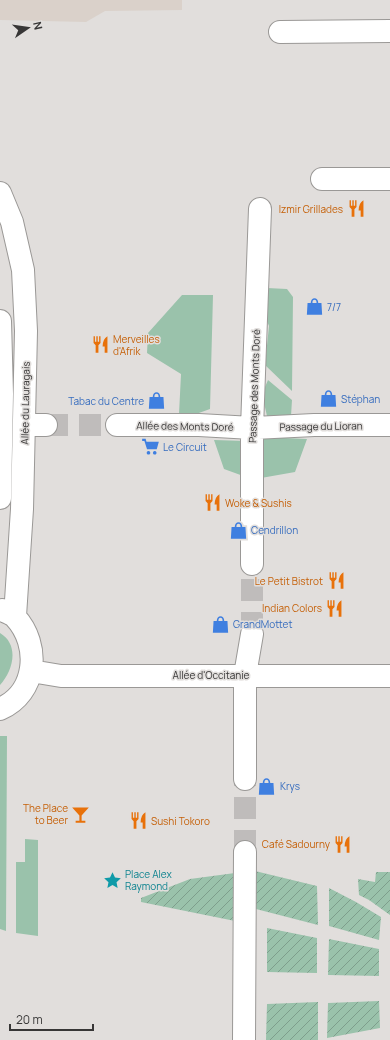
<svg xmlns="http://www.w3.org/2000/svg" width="390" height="1040" viewBox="0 0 390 1040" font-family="Manrope,sans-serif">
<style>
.built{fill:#dad1ca}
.grass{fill:#9ac2ab}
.garden{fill:url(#garden-furrows)}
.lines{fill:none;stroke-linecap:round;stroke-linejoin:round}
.minor-tunnel{stroke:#bfbcbb;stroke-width:22;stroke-dasharray:22 11;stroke-linecap:butt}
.minor-casing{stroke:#9a9896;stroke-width:24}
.minor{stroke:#fff;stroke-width:22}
.labels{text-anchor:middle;stroke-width:3;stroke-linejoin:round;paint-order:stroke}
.food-label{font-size:10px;fill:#c56008;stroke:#e1dedc;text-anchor:end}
.shop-label{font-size:10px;fill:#366cbe;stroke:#e1dedc;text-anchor:start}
.street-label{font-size:10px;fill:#373636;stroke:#e1dedc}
.culture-label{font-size:10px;fill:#0d838f;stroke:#e1dedc;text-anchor:start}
</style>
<defs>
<pattern id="garden-furrows" width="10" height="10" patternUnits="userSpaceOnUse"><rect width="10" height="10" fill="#9ac2ab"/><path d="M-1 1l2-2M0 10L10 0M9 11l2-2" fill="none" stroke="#7e9e8c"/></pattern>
</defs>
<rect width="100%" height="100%" fill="#e1dedc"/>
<path class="built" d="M0 0H182V10L105 11 86 22 0 20Z"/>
<path class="grass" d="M267 288 287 289 293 297 292 391 265 365 269 326 261 306Z
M182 295H213L210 409 196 414H179L181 374 147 353 148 333Z
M268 380 292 400 291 416H267L262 394Z
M262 437 307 439 295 472 261 478Z
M214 440 246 441V477L224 469Z
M0 633C20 645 13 671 0 685Z
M0 736H7L6 931 0 929Z
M25 839 38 840V936L16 933V862H25Z"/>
<path class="garden" d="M255 871 317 886 318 925 256 909Z
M376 872H390V942V915L369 900 359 895 358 879 375 882Z
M235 873V921L141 902V898L190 879Z
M329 888 356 902 381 917 379 940 329 926Z
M267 928 317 938V973L267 972Z
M329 939 379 949V976L328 975Z
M379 1001 380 1028 327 1038 328 1003Z
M318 1002V1040H266L267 1004Z"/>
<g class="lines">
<path class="minor-tunnel" d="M46 425H117
M252 634V564
M245 852V779"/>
<defs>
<path id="minor" d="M280 32 390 31
M322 179H390
M0 193 12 222 23 270 26 331 22 509 15 616
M0 321 2 394 0 498
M25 425H46
M117 425H199L252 428 314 425H390
M252 564V428L260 209
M31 671 61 676H390
M0 709C37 693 41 645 15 617 12 614 6 612 2 610
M245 779V675L252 634
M244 1040 245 852"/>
</defs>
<use href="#minor" class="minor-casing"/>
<use href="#minor" class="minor"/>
</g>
<defs>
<symbol id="restaurant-bare" viewBox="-9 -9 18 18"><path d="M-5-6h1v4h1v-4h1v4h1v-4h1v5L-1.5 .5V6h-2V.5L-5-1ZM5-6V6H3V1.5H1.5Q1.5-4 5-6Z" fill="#e8710a" stroke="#e1dedc" stroke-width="2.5" paint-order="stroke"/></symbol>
<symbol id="shop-bare" viewBox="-9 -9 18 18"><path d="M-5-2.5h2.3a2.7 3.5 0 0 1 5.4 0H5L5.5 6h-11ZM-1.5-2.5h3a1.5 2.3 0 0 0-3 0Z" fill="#3f7fe0" stroke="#e1dedc" stroke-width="2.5" paint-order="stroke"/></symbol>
<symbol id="supermarket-bare" viewBox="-9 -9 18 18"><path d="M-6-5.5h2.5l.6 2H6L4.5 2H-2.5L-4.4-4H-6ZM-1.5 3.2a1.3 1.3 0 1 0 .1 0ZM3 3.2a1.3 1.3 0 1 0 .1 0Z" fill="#3f7fe0" stroke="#e1dedc" stroke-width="2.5" paint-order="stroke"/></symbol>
<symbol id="bar-bare" viewBox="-9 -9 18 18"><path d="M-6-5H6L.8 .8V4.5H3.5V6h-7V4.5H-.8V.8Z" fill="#e8710a" stroke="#e1dedc" stroke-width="2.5" paint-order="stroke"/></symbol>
<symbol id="sight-bare" viewBox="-9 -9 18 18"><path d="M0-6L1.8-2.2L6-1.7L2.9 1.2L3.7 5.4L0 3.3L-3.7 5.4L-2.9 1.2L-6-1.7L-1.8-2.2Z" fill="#0f9aa8" stroke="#e1dedc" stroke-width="2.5" paint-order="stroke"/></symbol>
</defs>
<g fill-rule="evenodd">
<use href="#restaurant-bare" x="344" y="196" width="25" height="25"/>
<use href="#shop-bare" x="302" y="294" width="25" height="25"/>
<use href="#restaurant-bare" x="88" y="332" width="25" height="25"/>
<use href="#shop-bare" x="316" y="386" width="25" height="25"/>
<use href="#shop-bare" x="144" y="388" width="25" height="25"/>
<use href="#supermarket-bare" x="138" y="434" width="25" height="25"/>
<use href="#restaurant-bare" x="200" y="490" width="25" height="25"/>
<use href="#shop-bare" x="226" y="518" width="25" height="25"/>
<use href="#restaurant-bare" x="324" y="568" width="25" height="25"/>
<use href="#restaurant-bare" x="322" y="596" width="25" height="25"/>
<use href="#shop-bare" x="208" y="612" width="25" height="25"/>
<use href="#shop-bare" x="254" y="774" width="25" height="25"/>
<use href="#bar-bare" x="68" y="802" width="25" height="25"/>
<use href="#restaurant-bare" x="126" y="808" width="25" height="25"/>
<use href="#restaurant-bare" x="330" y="832" width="25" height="25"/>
<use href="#sight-bare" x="100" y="868" width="25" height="25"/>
</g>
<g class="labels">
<g class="food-label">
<text x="343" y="213">Izmir Grillades</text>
<text x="113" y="343" text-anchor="start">Merveilles<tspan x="113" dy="12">d'Afrik</tspan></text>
<text x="225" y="507" text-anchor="start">Woke &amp; Sushis</text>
<text x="323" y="585">Le Petit Bistrot</text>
<text x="322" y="612">Indian Colors</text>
<text x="68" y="812">The Place<tspan x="68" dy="12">to Beer</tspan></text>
<text x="151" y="825" text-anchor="start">Sushi Tokoro</text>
<text x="330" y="848">Café Sadourny</text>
</g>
<g class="shop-label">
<text x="327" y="311">7/7</text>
<text x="341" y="403">Stéphan</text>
<text x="144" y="405" text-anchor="end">Tabac du Centre</text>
<text x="163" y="451">Le Circuit</text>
<text x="251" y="534">Cendrillon</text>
<text x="233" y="628">GrandMottet</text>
<text x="280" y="790">Krys</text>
</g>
<g class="street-label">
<text transform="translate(254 386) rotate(-88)" y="4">Passage des Monts Doré</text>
<text transform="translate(25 403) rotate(-89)" y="4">Allée du Lauragais</text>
<text transform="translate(185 426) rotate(1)" y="4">Allée des Monts Doré</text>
<text transform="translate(321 426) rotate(-1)" y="4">Passage du Lioran</text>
<text x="211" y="679">Allée d'Occitanie</text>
</g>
<g class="culture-label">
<text x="125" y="878">Place Alex<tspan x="125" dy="12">Raymond</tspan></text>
</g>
</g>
<g transform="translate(28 28) rotate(77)" stroke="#e1dedc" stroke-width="3" paint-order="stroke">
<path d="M0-3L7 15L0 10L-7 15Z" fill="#373636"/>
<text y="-6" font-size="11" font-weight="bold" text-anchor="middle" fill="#373636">N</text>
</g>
<path d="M10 1024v6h83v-6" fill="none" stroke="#373636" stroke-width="2"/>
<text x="16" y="1024" font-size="12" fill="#373636" stroke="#e1dedc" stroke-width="3" paint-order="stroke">20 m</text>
</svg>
